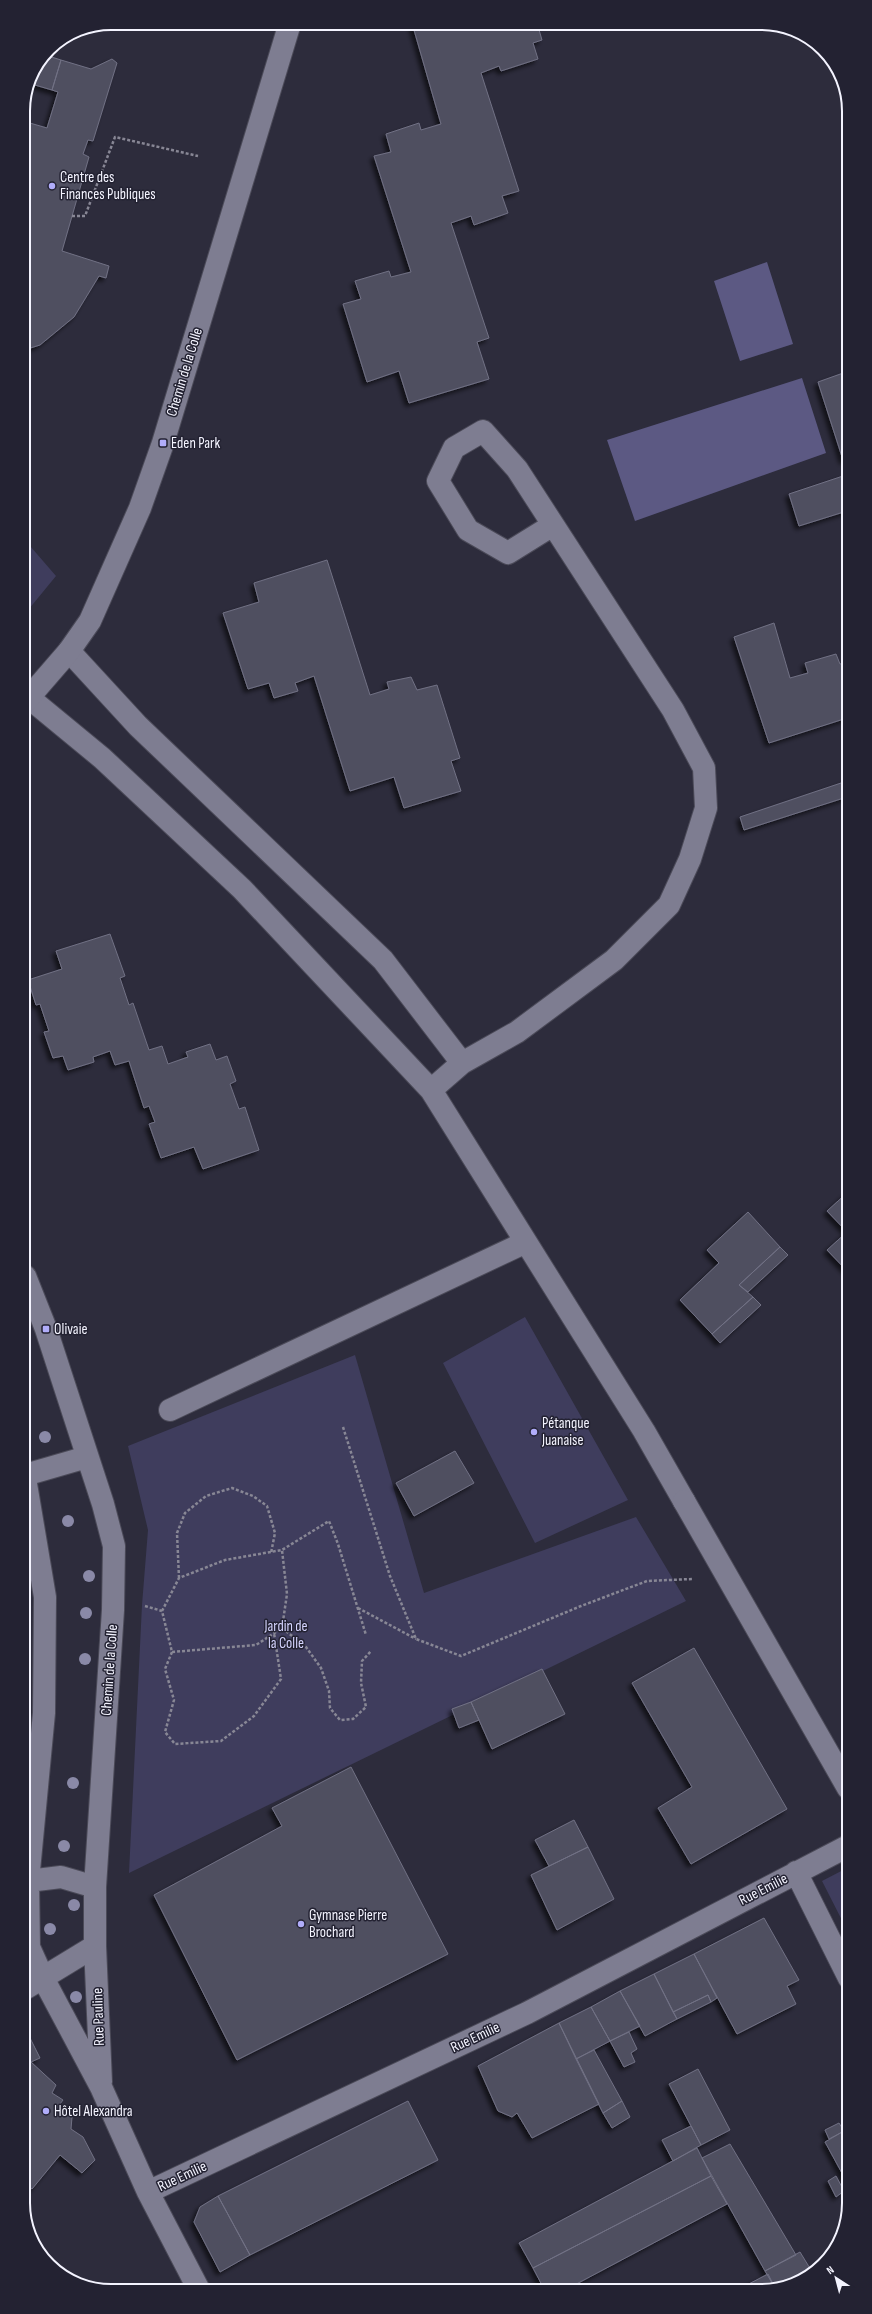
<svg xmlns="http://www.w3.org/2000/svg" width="872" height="2314" viewBox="0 0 872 2314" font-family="'Sofia Sans Condensed',sans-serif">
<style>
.green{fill:#3f3d5d}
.water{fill:#5c5983}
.building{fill:#4f4f61;stroke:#717184;filter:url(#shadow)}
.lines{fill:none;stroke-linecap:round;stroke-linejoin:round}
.lane-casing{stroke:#4b4a58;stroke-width:24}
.street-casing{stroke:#4b4a58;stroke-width:24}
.path{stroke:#888795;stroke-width:2.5;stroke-dasharray:3 2;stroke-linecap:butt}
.lane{stroke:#7e7d91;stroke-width:22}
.street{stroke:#7e7d91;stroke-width:22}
.tree{fill:#8a89a7}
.poi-dot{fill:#b1adfa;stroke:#232232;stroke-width:1.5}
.labels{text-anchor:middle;stroke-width:3;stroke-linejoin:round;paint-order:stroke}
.poi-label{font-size:15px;fill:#f4f4ff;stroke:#232232;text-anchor:start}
.street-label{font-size:15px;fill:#f4f4ff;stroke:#232232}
.park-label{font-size:15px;fill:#d6d5ff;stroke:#232232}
.rim{fill:none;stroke:#f4f4ff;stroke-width:2}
</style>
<defs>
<filter id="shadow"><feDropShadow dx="-3.5" dy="3.5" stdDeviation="2" flood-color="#0009"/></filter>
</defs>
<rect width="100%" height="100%" fill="#2d2c3c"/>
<path class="green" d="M24 539 56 576 24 615Z
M525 1317 628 1500 535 1543 443 1363Z
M355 1355 424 1593 636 1517 686 1601 129 1873 142 1605 148 1530 128 1446Z
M849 1867V1934L822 1881Z"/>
<path class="water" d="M767 262 793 344 740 361 714 281Z
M802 378 826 453 635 521 607 440Z"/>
<path class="building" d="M412 23H537L542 40 533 43 538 59 501 71 499 66 481 73 519 191 502 196 508 213 474 225 471 216 451 223 489 338 477 342 489 379 409 403 399 371 367 382 343 304 361 299 355 281 389 271 391 277 411 272 374 156 391 152 386 134 419 123 421 130 441 124Z
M45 55 61 60 52 90 28 83 30 77Z
M112 59 117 63 93 141 88 140 83 154 89 157 62 251 109 266 106 278 99 276 74 317 40 345 24 350 23 121 47 128 58 92 52 90 61 60 91 69Z
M846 372V461L843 460 818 382Z
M846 475 847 511 799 526 789 494Z
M327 560 370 695 389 689 387 682 411 677 417 690 437 685 460 758 451 761 461 791 404 808 394 777 350 791 314 676 295 683 298 691 274 698 269 683 248 689 223 613 259 602 254 583Z
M774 623 790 678 808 673 805 663 836 654 840 664 847 663V718L769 743 734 637Z
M847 781V797L744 830 740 817Z
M110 934 125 976 120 978 129 1005 133 1003 149 1050 162 1046 168 1064 188 1057 186 1052 210 1044 216 1060 227 1056 236 1081 230 1084 239 1109 245 1107 259 1150 203 1169 194 1147 161 1158 149 1124 155 1122 149 1106 144 1108 129 1061 115 1065 110 1051 93 1057 94 1062 68 1070 63 1056 53 1058 44 1032 49 1031 40 1004 36 1005 28 980 62 969 56 951Z
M848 1192V1272L827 1250 847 1232 827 1211Z
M748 1212 780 1247 739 1285 753 1297 712 1334 680 1300 719 1263 707 1250Z
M780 1247 788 1255 748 1292 739 1285Z
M753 1297 761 1305 720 1343 712 1334Z
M455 1451 474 1483 414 1516 396 1483Z
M694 1648 787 1809 691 1864 658 1808 692 1787 632 1683Z
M542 1669 565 1714 492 1749 471 1702Z
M471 1702 479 1720 459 1728 452 1709Z
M351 1767 448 1954 237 2060 154 1895 282 1826 272 1808Z
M574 1820 588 1847 549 1866 535 1840Z
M588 1847 614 1899 557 1930 531 1875Z
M764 1918 799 1980 787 1986 796 2004 737 2034 694 1954Z
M694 1954 717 1998 711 2002 708 1995 673 2012 654 1974Z
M654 1974 677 2019 645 2036 620 1991Z
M620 1991 640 2026 610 2041 591 2007Z
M708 1995 711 2002 677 2019 673 2012Z
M591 2007 610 2041 576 2059 559 2023Z
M559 2023 599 2104 532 2138 517 2113 512 2117 498 2111 478 2066Z
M26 2030 40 2058 31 2062 56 2085 52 2093 63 2100 60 2104 72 2117 71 2129 83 2137 95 2160 82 2173 60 2155 32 2189 26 2184Z
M629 2032 637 2049 631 2053 635 2062 624 2067 610 2041Z
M594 2050 622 2101 603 2113 576 2059Z
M698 2069 730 2130 701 2145 669 2084Z
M408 2101 438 2160 250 2255 218 2196Z
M622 2101 630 2117 612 2128 603 2113Z
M839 2123 844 2131 829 2139 825 2130Z
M691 2126 701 2145 673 2161 662 2140Z
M849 2128V2186L825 2142Z
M730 2144 796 2255 765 2271 702 2158Z
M697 2148 711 2176 533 2268 519 2243Z
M711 2176 727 2204 567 2289H544L533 2268Z
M836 2176 844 2191 836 2197 828 2181Z
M218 2196 250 2255 220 2272 194 2222 200 2207Z
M800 2252 811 2270 784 2288H775L765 2271Z
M768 2274 775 2288H741Z"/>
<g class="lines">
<defs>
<path id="lane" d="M69 651 138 726 383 960 462 1063
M28 697 102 758 242 889 431 1090 644 1431 684 1501
M431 1090 462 1063 517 1032 614 960 669 905 690 859 706 808 704 768 673 710 517 469 483 431 454 448 438 481 468 530 508 553 553 525
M170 1410 526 1242"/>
<path id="street" d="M24 703 69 651 90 621 140 508 163 443 290 23
M25 1276 46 1329 103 1504 114 1546 113 1610 95 1887V1946L101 2082
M25 1475 87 1457
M25 1478 45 1597 44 1713 28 1881 29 1947 43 1978 101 2087 148 2192 199 2290
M684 1501 848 1788
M796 1872 849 1978
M28 1881 61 1877 95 1887
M26 1988 95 1946
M148 2192 527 2013 848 1846"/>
</defs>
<use href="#lane" class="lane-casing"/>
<use href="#street" class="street-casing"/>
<path class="path" d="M72 216H85L115 137 198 156
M343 1427 390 1576 416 1639 461 1656 581 1606 647 1581 692 1579
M179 1578 177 1533 185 1513 206 1496 232 1488 253 1496 267 1506 275 1533 271 1553
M145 1606 162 1611 172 1652 256 1645 282 1628 287 1594 282 1550
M358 1608 416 1639
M162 1611 179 1578 225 1560 282 1550 329 1521 338 1544 366 1635
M282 1628 306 1647 321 1668 329 1691 330 1708 340 1720 353 1719 366 1707 361 1683 362 1661 371 1651
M172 1652 165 1669 174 1700 165 1732 175 1744 221 1741 254 1716 281 1679 274 1633"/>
<use href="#lane" class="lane"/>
<use href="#street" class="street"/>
</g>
<g class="tree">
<circle cx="45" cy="1437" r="6"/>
<circle cx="68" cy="1521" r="6"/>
<circle cx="89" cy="1576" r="6"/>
<circle cx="86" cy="1613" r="6"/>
<circle cx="85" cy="1659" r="6"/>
<circle cx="73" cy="1783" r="6"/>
<circle cx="64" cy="1846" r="6"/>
<circle cx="74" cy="1905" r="6"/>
<circle cx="50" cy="1929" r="6"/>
<circle cx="76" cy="1997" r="6"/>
</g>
<g class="poi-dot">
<circle cx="52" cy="186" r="4"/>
<rect x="159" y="439" width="8" height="8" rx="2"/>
<rect x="42" y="1325" width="8" height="8" rx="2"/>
<circle cx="534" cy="1432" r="4"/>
<circle cx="301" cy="1924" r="4"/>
<circle cx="46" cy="2111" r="4"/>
</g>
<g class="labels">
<g class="poi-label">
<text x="60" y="182">Centre des<tspan x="60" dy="17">Finances Publiques</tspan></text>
<text x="171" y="448">Eden Park</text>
<text x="54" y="1334">Olivaie</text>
<text x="542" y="1428">Pétanque<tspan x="542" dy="17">Juanaise</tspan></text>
<text x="309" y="1920">Gymnase Pierre<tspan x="309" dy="17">Brochard</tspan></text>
<text x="54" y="2116">Hôtel Alexandra</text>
</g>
<g class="street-label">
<text transform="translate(184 372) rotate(-73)" y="5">Chemin de la Colle</text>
<text transform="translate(109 1670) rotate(-86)" y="5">Chemin de la Colle</text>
<text transform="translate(763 1889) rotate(-27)" y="5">Rue Emilie</text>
<text transform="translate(98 2017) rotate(-92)" y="5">Rue Pauline</text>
<text transform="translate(475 2037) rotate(-25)" y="5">Rue Emilie</text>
<text transform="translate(182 2176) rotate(-25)" y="5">Rue Emilie</text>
</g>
<g class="park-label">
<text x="286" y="1631">Jardin de<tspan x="286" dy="17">la Colle</tspan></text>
</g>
</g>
<path d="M0 0H872V2314H0ZM111 30H761A81 81 0 0 1 842 111V2203A81 81 0 0 1 761 2284H111A81 81 0 0 1 30 2203V111A81 81 0 0 1 111 30Z" fill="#232232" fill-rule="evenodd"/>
<path class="rim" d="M111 30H761A81 81 0 0 1 842 111V2203A81 81 0 0 1 761 2284H111A81 81 0 0 1 30 2203V111A81 81 0 0 1 111 30Z"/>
<g transform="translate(836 2278) rotate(324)" stroke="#232232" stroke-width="3" paint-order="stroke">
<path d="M0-3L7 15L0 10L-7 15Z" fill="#f4f4ff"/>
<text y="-6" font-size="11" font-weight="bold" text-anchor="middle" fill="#f4f4ff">N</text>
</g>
</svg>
